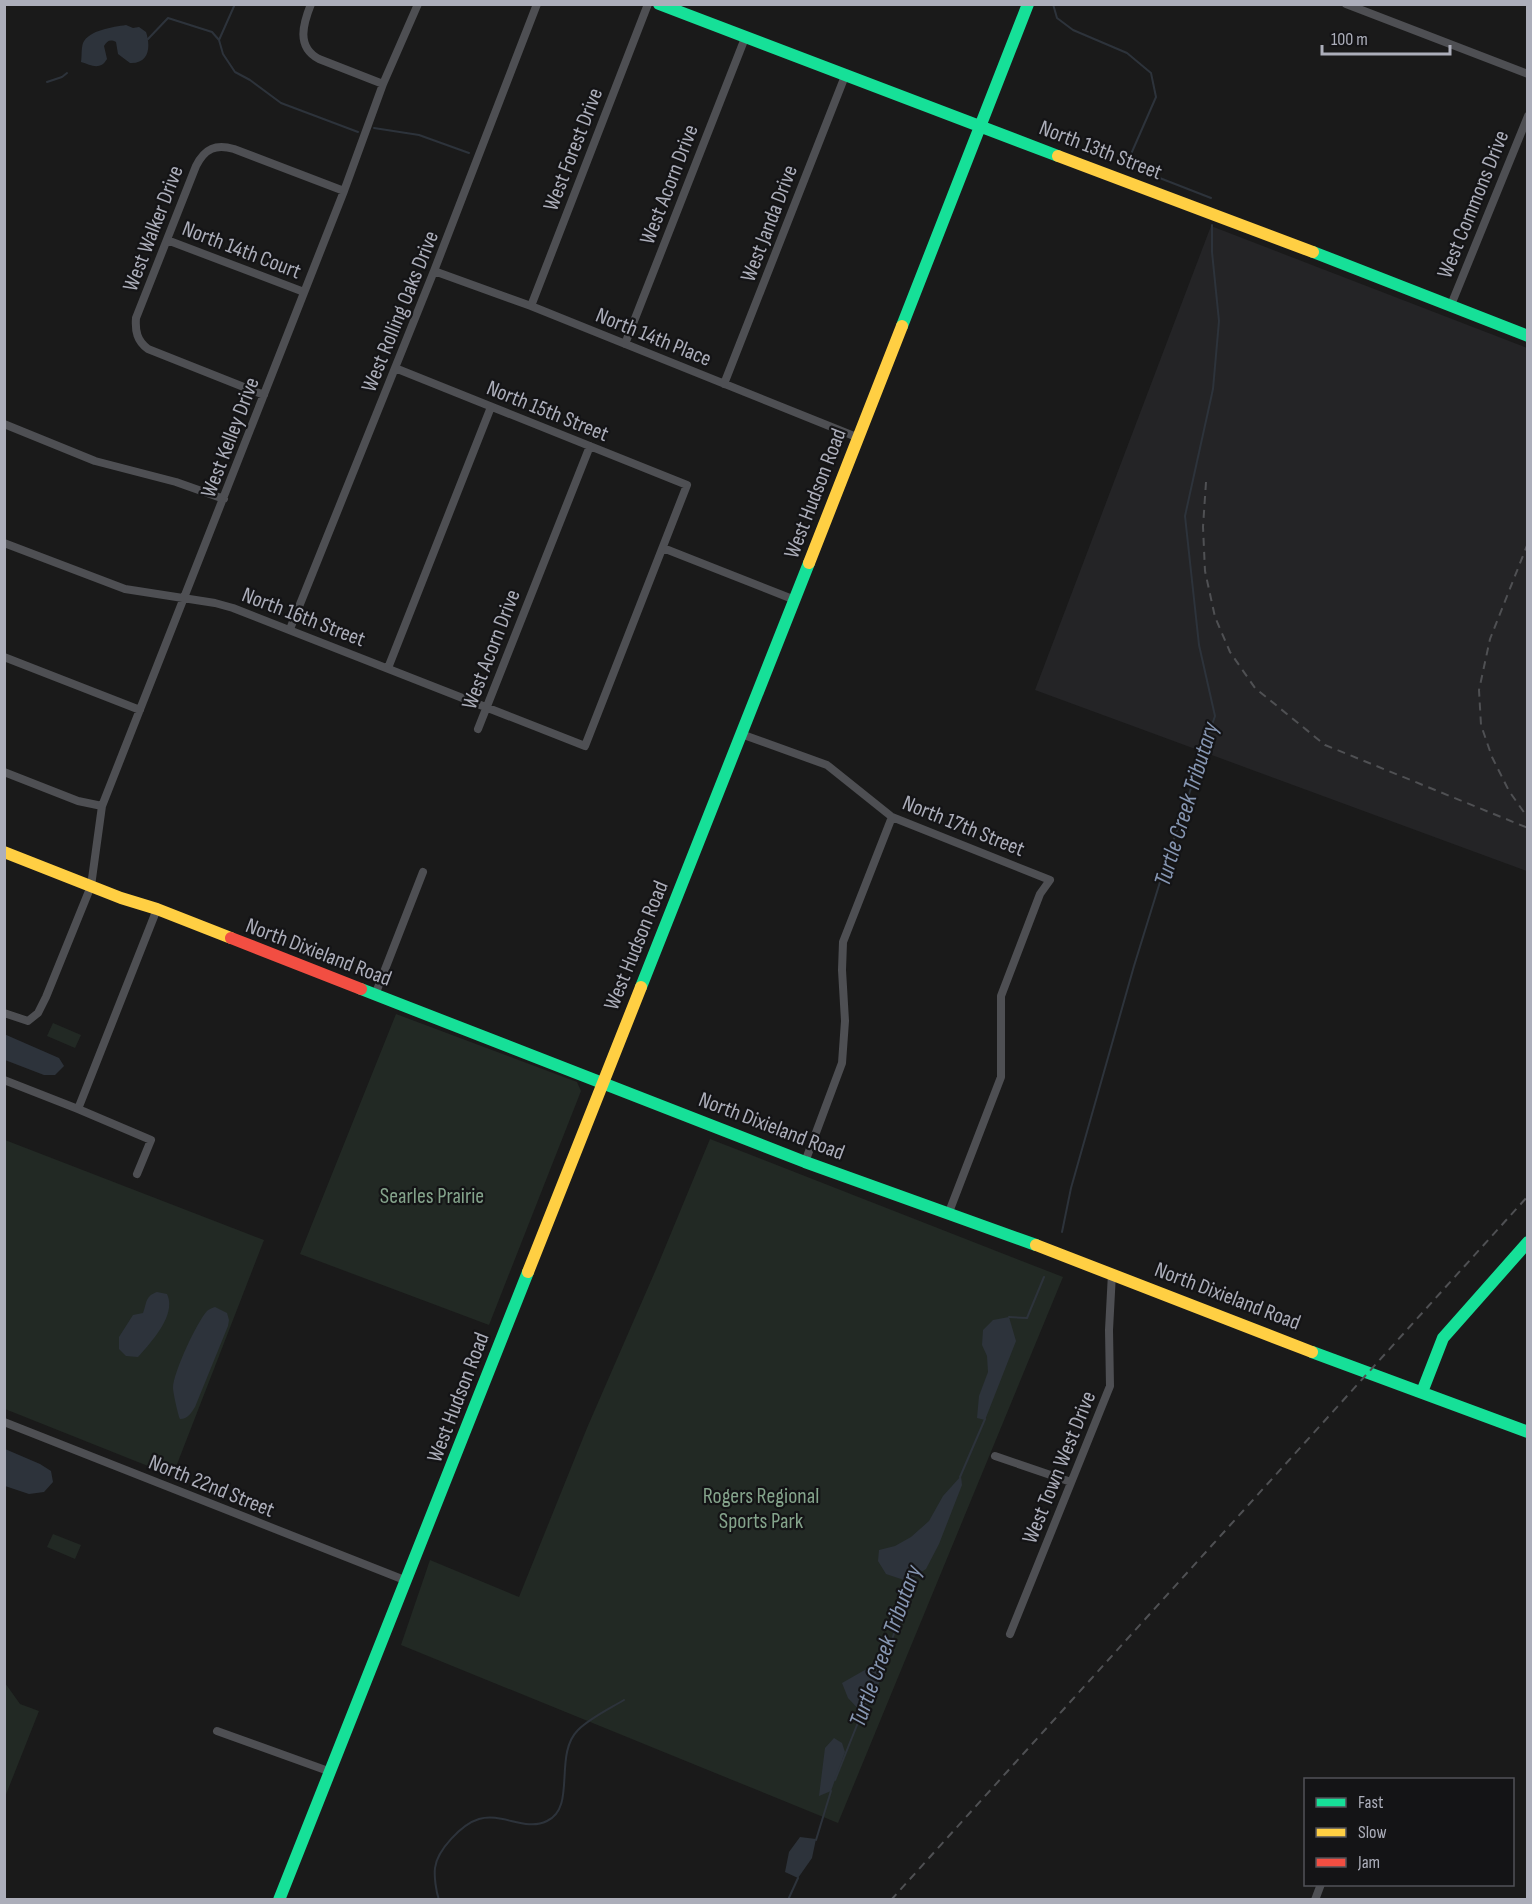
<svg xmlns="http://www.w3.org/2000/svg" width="1532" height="1904" viewBox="0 0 1532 1904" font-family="'Sofia Sans Condensed',sans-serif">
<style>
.built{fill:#242426}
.green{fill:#222924}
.water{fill:#2d333b}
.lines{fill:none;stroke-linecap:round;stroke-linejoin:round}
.stream{stroke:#2d333b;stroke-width:2}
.street{stroke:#4e4f53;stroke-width:8}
.fast{stroke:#16e098;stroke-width:12}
.slow{stroke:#ffcf43;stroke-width:12}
.jam{stroke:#f24e42;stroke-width:12}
.rail{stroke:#4f5053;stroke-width:2;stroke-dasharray:8 6;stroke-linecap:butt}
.labels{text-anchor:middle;stroke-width:4.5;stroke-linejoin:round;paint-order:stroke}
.street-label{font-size:22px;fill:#acaeba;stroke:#141416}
.park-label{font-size:22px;fill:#84a38b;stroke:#141416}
.water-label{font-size:24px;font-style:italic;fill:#8696b2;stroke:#141416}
</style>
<rect width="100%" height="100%" fill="#1a1a1a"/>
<path class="built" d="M1211 226 1527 348V871L1035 690Z"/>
<path class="green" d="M396 1014 577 1082 581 1091 489 1325 300 1254Z
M53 1023 81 1035 75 1048 47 1036Z
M710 1139 1063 1277 838 1823 401 1645 430 1560 519 1597 587 1428 657 1267Z
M5 1140 264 1240 174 1472 168 1474 5 1409Z
M53 1534 81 1545 75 1559 47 1547Z
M5 1683 20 1704 39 1711 5 1797Z"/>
<path class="water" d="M126 25 133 28 139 27 146 32C151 47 149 64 130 63L118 54 116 42C110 39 107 41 104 46L107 59C100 71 91 65 81 62 82 56 81 50 83 43 89 30 113 27 126 25Z
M4 1034 59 1058 64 1066 55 1075H44L5 1060Z
M157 1292 167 1294C177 1315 151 1342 138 1357L126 1356 119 1349V1337L133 1315 143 1313C147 1303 145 1296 157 1292Z
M215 1307 227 1313 229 1320 228 1326 195 1407C191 1413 188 1419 180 1419 178 1415 173 1392 173 1388 173 1373 197 1322 207 1311 209 1309 212 1308 215 1307Z
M1009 1317 1016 1341 985 1420 977 1418 979 1396 988 1372 987 1356 982 1345 983 1330 993 1320Z
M5 1449 40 1464 51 1471 53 1482 44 1492 29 1494 5 1486Z
M961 1476 962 1485 939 1544 926 1569 912 1578 904 1580 886 1574 878 1561 879 1550 895 1546 911 1537 929 1521 943 1496Z
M888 1652C885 1674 875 1695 862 1713L848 1698 842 1683 870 1667Z
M834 1738 842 1743 845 1752 831 1791 819 1796 825 1748Z
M800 1837 816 1839 812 1858 798 1878 785 1872 789 1852Z"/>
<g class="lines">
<path class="stream" d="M1053 4 1057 18 1073 30 1127 53 1151 73 1156 97 1128 161 1134 168 1211 198
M148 39 168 18 212 32 219 40 223 54 235 72 250 80 281 103 358 132
M219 40 235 4
M47 82 62 77 67 73
M374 128 419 135 469 153
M1062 1232 1071 1188 1134 966 1164 869 1215 716 1199 645 1185 516 1213 389 1219 321 1212 252V225
M1009 1317 1027 1318 1044 1277
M960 1477 985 1419
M888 1652 905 1600 904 1580
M835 1780 863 1710
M816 1840 831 1791
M439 1900C436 1891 434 1877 435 1868 437 1850 462 1824 479 1819 502 1812 525 1832 547 1821 577 1807 553 1755 578 1730 590 1718 609 1709 624 1700
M788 1900 798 1878"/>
<path class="street" d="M311 4C303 24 296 47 319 59L383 84
M1346 4 1528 74
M167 240 304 292
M434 271 531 306 859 438
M1451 305 1528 116
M531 306 648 4
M625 344 745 38
M724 384 845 76
M264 395 148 349C137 341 135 331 136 318L196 166C205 148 216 144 234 149L344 191
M4 424 95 461 176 482 224 499
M4 543 125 589 215 603 233 608 585 746 687 485 395 368
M663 548 795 600
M290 629 434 271 537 4
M4 657 140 710
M388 668 491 407
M478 729 590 446
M741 734 827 765 892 817 1050 880 1040 894 1001 996V1077L949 1212
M4 772 78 801 102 806
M375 995 423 872
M4 1013 28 1021 38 1013 46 997 91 886 102 806 344 191 383 84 418 4
M4 1080 78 1109 151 1140 137 1174
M78 1109 157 909
M805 1162 842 1063 845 1021 842 970 843 942 892 817
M4 1422 407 1581
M995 1456 1071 1482
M1010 1634 1110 1386 1109 1330 1112 1273
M217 1731 331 1772
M1315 1900 1321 1884"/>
<path class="fast" d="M659 4 1058 156
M1313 252 1528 336
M902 326 1028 4
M641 987 809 563
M361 989 805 1162 1036 1245
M1312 1352 1528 1432
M1422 1392 1443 1338 1528 1242
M279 1900 528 1272"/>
<path class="slow" d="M1058 156 1313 252
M809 563 902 326
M4 852 121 898 157 909 231 938
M1036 1245 1312 1352
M528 1272 641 987"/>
<path class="jam" d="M231 938 361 989"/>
<path class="rail" d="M1206 482 1203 527 1205 571 1215 617 1230 652 1255 688 1325 745 1528 828
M1528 543 1490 639 1479 690 1481 725 1492 757 1509 791 1528 818
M891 1900 1528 1196"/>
</g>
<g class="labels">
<g class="street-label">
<text transform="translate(572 149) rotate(-69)" y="8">West Forest Drive</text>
<text transform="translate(1101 149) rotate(21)" y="8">North 13th Street</text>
<text transform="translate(668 184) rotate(-69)" y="8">West Acorn Drive</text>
<text transform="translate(1472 204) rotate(-68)" y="8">West Commons Drive</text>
<text transform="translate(768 223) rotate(-69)" y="8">West Janda Drive</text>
<text transform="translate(152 228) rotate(-69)" y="8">West Walker Drive</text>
<text transform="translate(242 249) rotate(21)" y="8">North 14th Court</text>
<text transform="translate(399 311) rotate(-68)" y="8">West Rolling Oaks Drive</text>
<text transform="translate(654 336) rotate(22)" y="8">North 14th Place</text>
<text transform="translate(548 410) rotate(22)" y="8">North 15th Street</text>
<text transform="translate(229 437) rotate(-69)" y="8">West Kelley Drive</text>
<text transform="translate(814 493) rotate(-69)" y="8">West Hudson Road</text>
<text transform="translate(304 616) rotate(21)" y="8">North 16th Street</text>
<text transform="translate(490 649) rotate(-69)" y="8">West Acorn Drive</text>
<text transform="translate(964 825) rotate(22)" y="8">North 17th Street</text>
<text transform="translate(635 945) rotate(-68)" y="8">West Hudson Road</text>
<text transform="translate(319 951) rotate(21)" y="8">North Dixieland Road</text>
<text transform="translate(772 1125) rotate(21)" y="8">North Dixieland Road</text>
<text transform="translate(1228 1295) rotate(21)" y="8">North Dixieland Road</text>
<text transform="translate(457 1397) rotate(-69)" y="8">West Hudson Road</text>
<text transform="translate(1058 1467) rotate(-68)" y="8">West Town West Drive</text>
<text transform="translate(212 1485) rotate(22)" y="8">North 22nd Street</text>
</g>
<g class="park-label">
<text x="432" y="1203">Searles Prairie</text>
<text x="761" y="1503">Rogers Regional<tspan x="761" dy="25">Sports Park</tspan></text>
</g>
<g class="water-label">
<text transform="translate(1186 804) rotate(-73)" y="8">Turtle Creek Tributary</text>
<text transform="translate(885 1646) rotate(-70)" y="8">Turtle Creek Tributary</text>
</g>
</g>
<rect width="1532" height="1904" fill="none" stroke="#acaeba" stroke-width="12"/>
<rect x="1304" y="1778" width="210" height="108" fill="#141416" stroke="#515258" stroke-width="1.5"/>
<rect x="1316" y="1798" width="30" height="9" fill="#16e098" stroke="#515258" stroke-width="1.5"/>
<text x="1358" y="1808" font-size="18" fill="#acaeba">Fast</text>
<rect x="1316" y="1828" width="30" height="9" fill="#ffcf43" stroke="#515258" stroke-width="1.5"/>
<text x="1358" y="1838" font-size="18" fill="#acaeba">Slow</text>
<rect x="1316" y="1858" width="30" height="9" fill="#f24e42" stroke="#515258" stroke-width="1.5"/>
<text x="1358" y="1868" font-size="18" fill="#acaeba">Jam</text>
<path d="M1322 45v9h128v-9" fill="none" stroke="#acaeba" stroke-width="3"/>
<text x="1331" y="45" font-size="18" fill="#acaeba" stroke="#141416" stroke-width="4.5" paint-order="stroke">100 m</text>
</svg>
